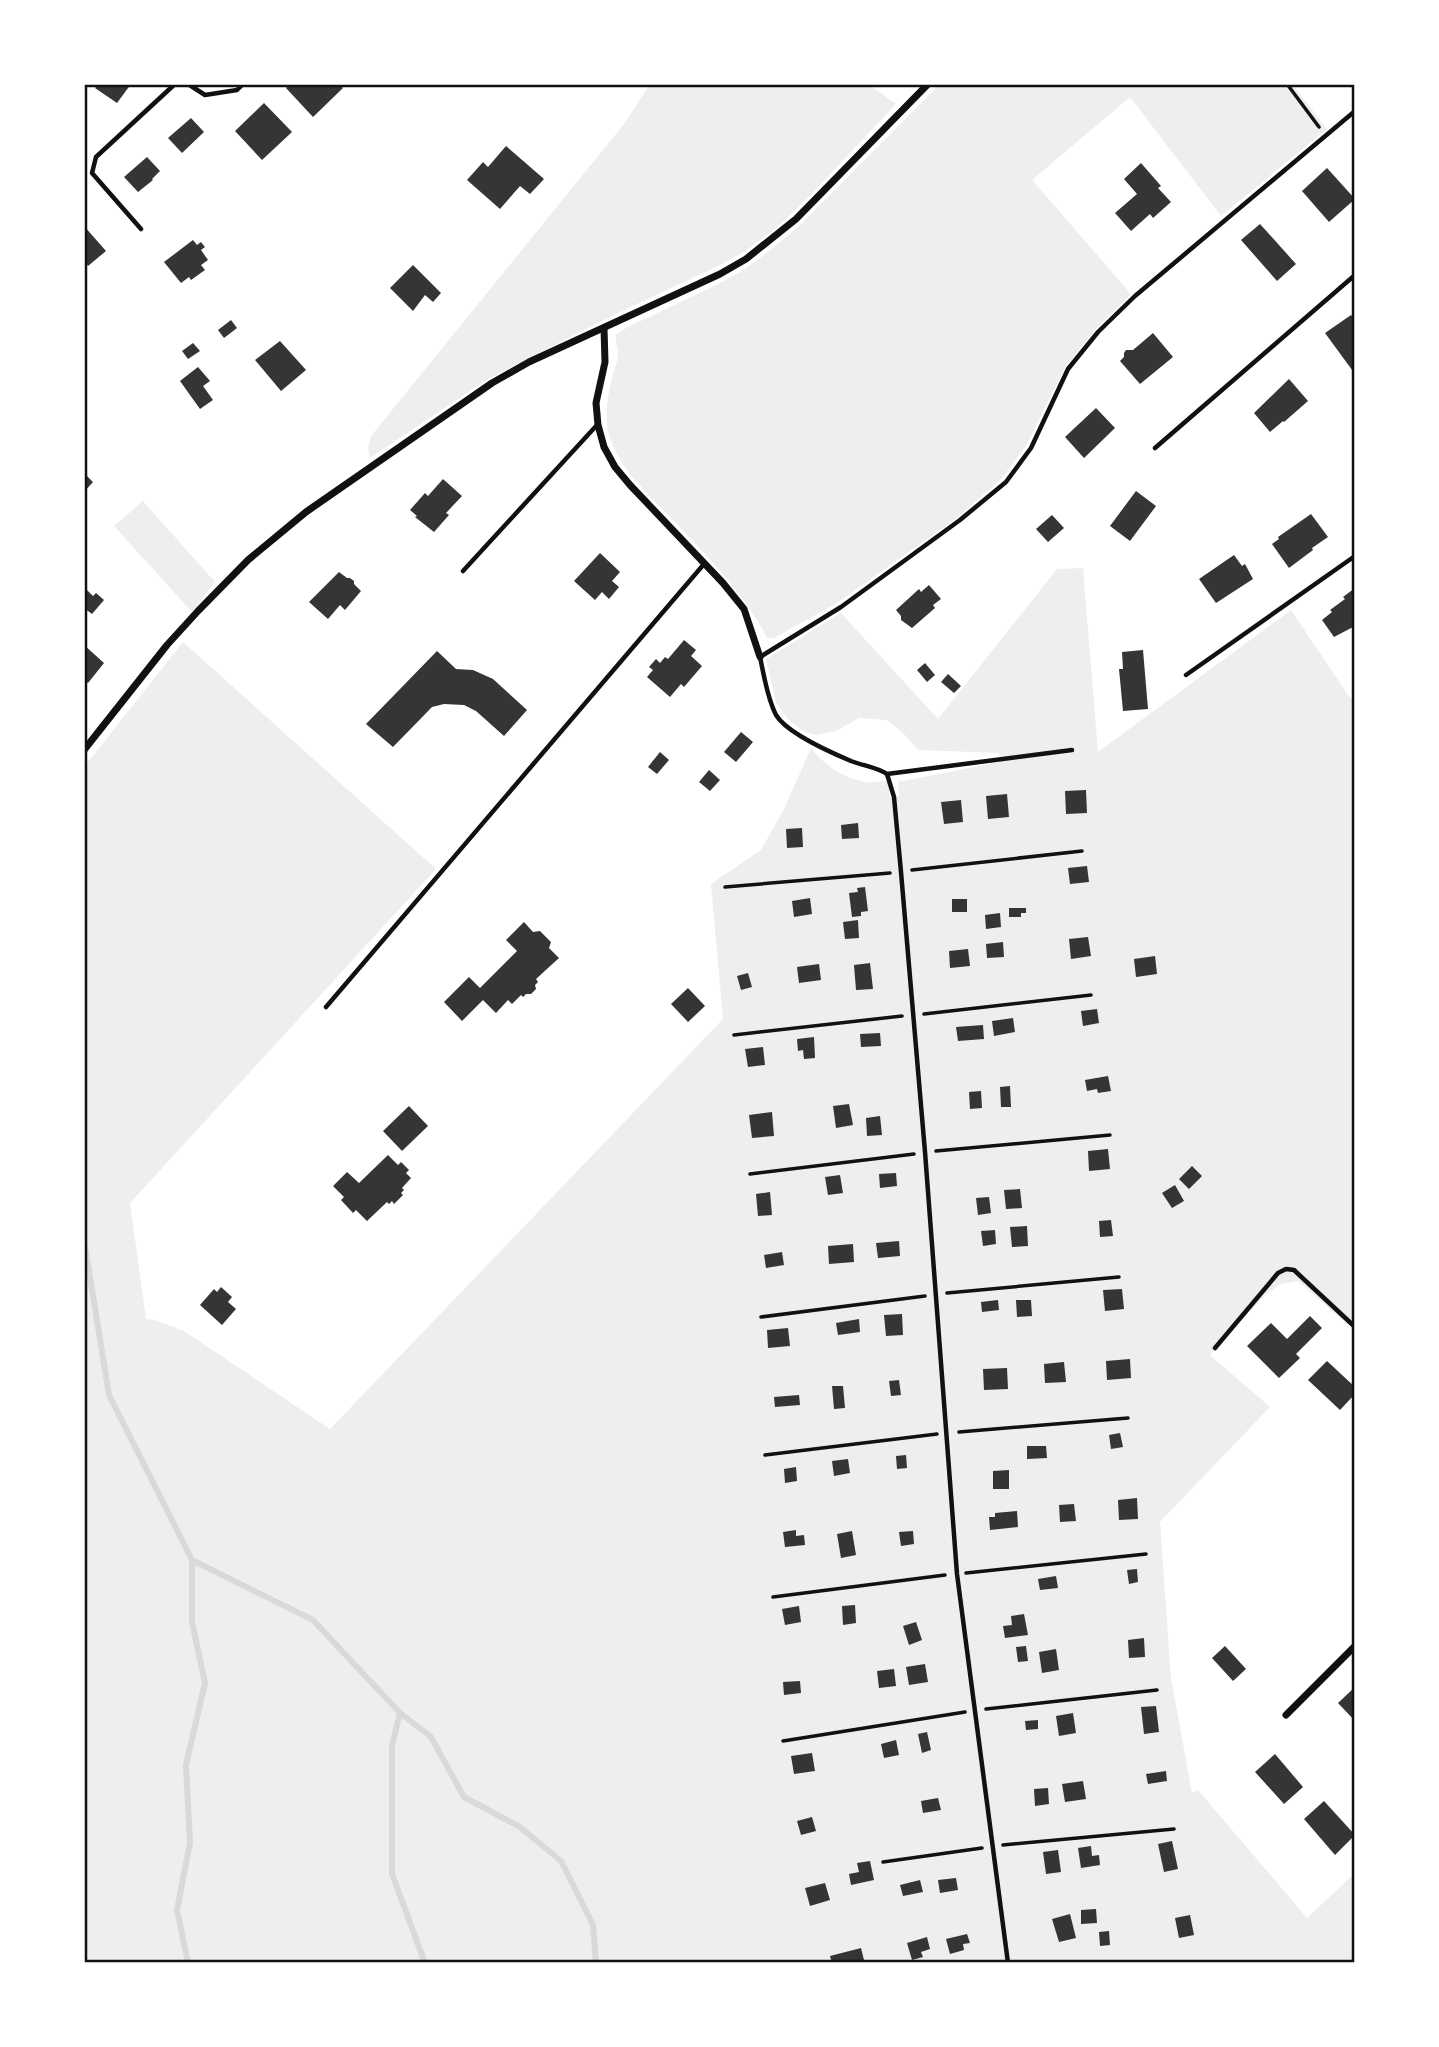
<svg xmlns="http://www.w3.org/2000/svg" width="1439" height="2047" viewBox="0 0 1439 2047" font-family="'Source Sans 3',sans-serif">
<style>
.green{fill:#eee}
.lines{fill:none;stroke-linecap:round;stroke-linejoin:round}
.stream{stroke:#d9d9d9;stroke-width:6}
.building{fill:#353535}
.path{stroke:#111;stroke-width:3.5}
.service{stroke:#111;stroke-width:4.5}
.minor{stroke:#111;stroke-width:7}
.neatline{fill:none;stroke:#111;stroke-width:2.5}
</style>
<rect width="100%" height="100%" fill="#fff"/>
<path class="green" d="M650 84H868L896 104 806 200 775 229 747 250 718 266 620 312 488 379 370 458 368 447 371 436 624 124Z
M940 84H1292L1327 129 1221 216 1130 97 1032 180 1131 294 1094 331 1065 367 1026 446 1001 479 958 517 837 603 774 638H767C744 593 707 556 673 520 649 495 619 469 609 435 604 418 608 397 611 381 613 373 617 364 618 355 618 348 615 341 616 334L628 327 712 287 742 271 768 252 798 227Z
M143 501 215 582 192 612 114 526Z
M1083 568 1098 752 1291 610 1348 695 1355 702V1317L1348 1325 1298 1281 1281 1284 1265 1295 1210 1355 1270 1407 1160 1522 1171 1678 1192 1793 1198 1790 1307 1918 1355 1873V1963H84V767L183 642 436 869 130 1203 146 1319 155 1320 184 1331 330 1429 723 1019 711 884 761 850 785 807 811 748C824 765 843 778 865 782 872 783 881 781 888 781L890 798 899 796 898 782 1000 762 999 753 918 750 904 734 887 720 859 718 836 731 816 735 802 731 789 720 776 702 766 659 841 613 938 719 1057 569Z"/>
<g class="lines">
<path class="stream" d="M84 1240 109 1395 192 1560V1622L205 1683 186 1765 190 1843 177 1910 188 1963
M192 1560 313 1620 400 1713 431 1737 464 1797 520 1827 561 1861 593 1925 596 1963
M400 1713 392 1745V1874L425 1963"/>
</g>
<path class="building" d="M94 84H131L117 103 95 88 97 86Z
M290 84H339L343 88 313 117 286 88Z
M264 103 292 132 262 160 235 131Z
M191 118 204 132 182 153 168 138Z
M506 146 544 179 530 194 520 186 500 209 467 180 483 162 488 167Z
M147 157 160 171 152 179 153 180 138 192 124 177Z
M1141 163 1161 186 1158 188 1171 202 1153 218 1150 214 1131 231 1115 213 1137 194 1124 179Z
M1327 168 1355 199 1329 222 1302 191Z
M1260 224 1296 264 1277 281 1241 240Z
M84 226 106 251 88 266 84 261Z
M193 240 197 245 201 242 205 247 201 250 208 260 201 265 205 270 191 280 189 277 181 283 164 262Z
M413 265 441 293 433 302 425 295 413 311 390 288Z
M1351 315 1355 320V374L1325 333Z
M231 320 237 328 224 338 218 330Z
M1153 333 1173 357 1140 384 1120 361 1124 357V353L1126 350H1133Z
M280 341 306 370 281 391 255 360Z
M193 343 200 351 188 359 182 351Z
M198 367 210 381 203 386 213 400 200 409 180 381Z
M1289 379 1308 401 1284 422 1283 421 1270 432 1254 413Z
M1096 408 1115 428 1084 458 1065 437Z
M86 475 93 482 84 492V477Z
M443 479 462 496 446 513 449 515 434 532 415 517 417 516 410 510 425 493 428 496Z
M1136 491 1156 506 1130 541 1110 526Z
M1311 514 1328 537 1312 548 1313 550 1289 568 1272 544 1279 539 1278 537Z
M1052 515 1064 528 1048 542 1036 529Z
M600 553 620 572 612 581 619 587 609 599 602 592 595 600 574 581Z
M1234 555 1242 566 1245 564 1253 579 1216 603 1199 579Z
M339 572 347 578H350L354 581V584L361 591 345 610 340 605 328 619 309 602Z
M929 585 941 599 933 605 935 608 912 628 901 620V616L896 610 919 589 921 592Z
M84 587 93 596 96 593 104 600 92 614 84 608Z
M1355 588V626L1334 637 1322 620 1332 612 1330 610 1345 599 1343 597Z
M684 640 696 650 691 656 702 666 684 687 681 684 670 697 647 677 653 670 649 667 656 659 660 663 665 657 668 659Z
M84 645 104 663 88 683 84 680Z
M1143 650 1148 709 1123 711 1119 669H1123L1122 652Z
M437 651 456 669 473 670 493 679 527 710 504 736 476 711 464 705 444 704 432 707 393 747 366 724Z
M925 663 935 675 927 682 917 670Z
M948 674 961 686 954 693 941 682Z
M741 732 753 742 736 762 724 752Z
M660 752 669 760 657 774 648 767Z
M709 770 720 780 710 791 699 782Z
M1086 790 1087 813 1066 814 1065 791Z
M1007 794 1009 817 988 819 986 796Z
M961 800 963 822 944 824 941 802Z
M858 823 859 838 842 839 841 825Z
M802 828 803 847 787 848 786 829Z
M1087 866 1089 882 1070 884 1068 868Z
M865 887 868 911 861 912V916L852 917 849 893 858 892 857 888Z
M810 898 812 914 794 917 792 901Z
M952 899H967V912H952Z
M1009 908H1026V913H1021V917H1009Z
M1000 913 1001 927 986 929 985 915Z
M858 920 859 938 845 939 843 922Z
M524 922 533 932 540 931 551 942 549 948 559 958 536 979 538 982 535 985 536 989 531 994H526L523 997 521 995 512 1004 508 1000 496 1013 483 1000 462 1021 444 1002 469 977 480 988 517 951 506 940Z
M1088 937 1091 956 1071 959 1069 939Z
M1003 942 1004 957 987 958 986 944Z
M968 949 970 966 950 968 949 951Z
M1155 956 1157 974 1136 977 1134 959Z
M870 963 873 989 856 990 854 965Z
M819 964 821 980 799 983 797 967Z
M748 973 752 987 741 990 737 976Z
M688 988 705 1006 688 1022 671 1004Z
M1097 1009 1099 1023 1083 1026 1081 1011Z
M1013 1018 1015 1032 994 1036 992 1021Z
M983 1025 984 1039 958 1041 956 1027Z
M880 1033 881 1046 861 1047 860 1034Z
M814 1037 815 1058 804 1059 803 1050 798 1051 797 1039Z
M763 1047 765 1065 748 1067 745 1049Z
M1108 1076 1111 1091 1098 1093 1097 1089 1087 1091 1085 1080Z
M1010 1086 1011 1107H1001L1000 1087Z
M981 1091 982 1108 970 1109 969 1092Z
M849 1104 853 1125 836 1128 833 1106Z
M409 1106 428 1126 402 1151 383 1131Z
M772 1112 774 1136 752 1138 749 1115Z
M880 1116 882 1135 867 1136 866 1118Z
M1108 1149 1110 1169 1089 1171 1088 1151Z
M388 1155 398 1165 401 1162 409 1170 406 1173 411 1178 402 1188 404 1190 401 1193 403 1195 394 1204 392 1201 389 1204 387 1202 367 1221 356 1210 353 1213 341 1200 344 1197 333 1186 347 1172 359 1183Z
M1192 1166 1202 1176 1189 1189 1179 1179Z
M896 1173 897 1186 880 1188 879 1174Z
M840 1175 843 1193 828 1195 825 1177Z
M1175 1185 1184 1201 1172 1208 1162 1193Z
M1020 1189 1022 1208 1006 1209 1004 1190Z
M770 1192 772 1215 758 1216 756 1194Z
M989 1197 991 1213 978 1215 976 1198Z
M1111 1220 1113 1236 1100 1237 1099 1221Z
M1027 1226 1028 1246 1012 1247 1010 1227Z
M995 1230 996 1244 983 1246 981 1231Z
M899 1241 900 1256 878 1258 876 1243Z
M853 1244 854 1262 829 1264 828 1246Z
M782 1252 784 1265 766 1268 764 1255Z
M221 1287 232 1297 228 1302 236 1309 222 1325 200 1305 214 1289 217 1292Z
M1122 1289 1124 1309 1105 1311 1103 1290Z
M998 1300 999 1310 982 1312 981 1302Z
M1016 1300H1031L1032 1316 1017 1317Z
M902 1314 903 1335 886 1336 884 1315Z
M1310 1316 1322 1328 1296 1354 1300 1358 1279 1378 1247 1346 1271 1323 1287 1339Z
M859 1319 860 1332 838 1335 836 1323Z
M788 1328 790 1346 768 1348 767 1330Z
M1130 1359 1131 1378 1107 1380 1106 1361Z
M1327 1361 1355 1387V1394L1340 1410 1308 1380Z
M1064 1362 1066 1382 1045 1383 1044 1364Z
M1007 1368 1008 1389 984 1390 983 1369Z
M899 1380 901 1395 891 1396 889 1381Z
M832 1386H843L845 1408 834 1409Z
M799 1395 800 1405 775 1407 774 1397Z
M1120 1433 1123 1447 1111 1449 1109 1435Z
M1027 1446H1046L1047 1458 1027 1459Z
M906 1455 907 1468 897 1469 896 1456Z
M848 1459 850 1473 834 1476 832 1461Z
M796 1467 797 1481 785 1483 784 1469Z
M1009 1470V1489H993V1471Z
M1137 1498 1138 1519 1119 1520 1118 1500Z
M1074 1504 1076 1521 1060 1522 1059 1505Z
M1017 1511 1018 1527 990 1530 989 1517H995V1513Z
M796 1530V1536L804 1535 805 1545 785 1547 783 1532Z
M852 1531 856 1555 841 1558 837 1534Z
M913 1531 914 1544 901 1546 899 1532Z
M1137 1569 1138 1582 1129 1584 1127 1570Z
M1056 1576 1058 1588 1040 1590 1038 1579Z
M855 1605 856 1623 843 1625 842 1606Z
M799 1606 801 1622 785 1625 782 1609Z
M1024 1614 1028 1635 1005 1638 1003 1626 1012 1625 1011 1616Z
M916 1622 922 1640 909 1645 903 1626Z
M1144 1638 1145 1657 1129 1658 1128 1640Z
M1026 1646 1028 1661 1018 1662 1016 1647Z
M1225 1646 1246 1669 1233 1681 1212 1658Z
M1056 1649 1059 1670 1042 1673 1039 1652Z
M925 1664 928 1682 909 1685 906 1667Z
M894 1669 896 1686 879 1688 877 1671Z
M800 1681 801 1693 784 1695 783 1682Z
M1355 1687V1721L1338 1703Z
M1156 1706 1159 1732 1144 1734 1141 1707Z
M1073 1713 1076 1733 1059 1736 1056 1716Z
M1038 1720V1729L1026 1730 1025 1721Z
M927 1732 931 1750 922 1753 918 1734Z
M896 1740 899 1755 884 1758 881 1744Z
M812 1753 815 1771 794 1774 791 1756Z
M1275 1754 1303 1787 1284 1804 1255 1772Z
M1166 1771 1167 1781 1148 1784 1146 1774Z
M1083 1781 1086 1799 1065 1802 1062 1784Z
M1048 1788 1049 1804 1035 1806 1034 1789Z
M938 1798 941 1810 923 1813 921 1801Z
M1324 1801 1355 1835 1335 1855 1304 1819Z
M812 1817 816 1831 801 1835 797 1821Z
M1172 1841 1178 1869 1164 1872 1158 1844Z
M1091 1846 1092 1856 1099 1855 1100 1865 1081 1868 1078 1848Z
M1058 1850 1061 1872 1046 1874 1043 1852Z
M870 1861 874 1880 851 1885 849 1874 859 1872 857 1863Z
M956 1878 958 1890 940 1893 938 1880Z
M920 1880 923 1892 903 1896 900 1885Z
M825 1883 830 1900 810 1906 805 1888Z
M1096 1909 1097 1923 1081 1924V1910Z
M1070 1914 1076 1938 1059 1942 1052 1919Z
M1190 1915 1194 1935 1179 1938 1175 1918Z
M1109 1931 1110 1945 1100 1946 1099 1932Z
M967 1934 970 1943 963 1944 964 1950 950 1954 946 1939Z
M927 1937 930 1949 921 1952 923 1957 912 1960 907 1943Z
M861 1948 864 1960 853 1963H832L830 1956Z"/>
<g class="lines">
<path class="path" d="M1287 84 1319 127
M912 870 1082 851
M725 887 890 873
M924 1014 1091 995
M734 1035 902 1016
M936 1151 1110 1135
M750 1174 914 1154
M947 1293 1119 1277
M761 1317 925 1296
M959 1432 1128 1418
M765 1455 937 1434
M966 1573 1146 1554
M773 1597 945 1575
M986 1709 1157 1690
M783 1741 965 1712
M1003 1845 1174 1829
M883 1862 982 1848"/>
<path class="service" d="M188 84 205 95 237 90 243 84
M141 229 92 173 96 157 175 84
M1155 448 1355 275
M463 571 597 425
M1186 675 1355 556
M1072 750 887 774C876 767 864 766 851 761 832 753 787 733 776 715 767 698 764 675 760 657L841 607 960 520 1006 482 1031 448 1068 369 1098 332 1135 296 1355 111
M887 774 894 797 901 872 925 1152 957 1574 1008 1963
M326 1007 704 564
M1215 1348 1278 1273 1286 1269 1294 1270 1355 1327"/>
<path class="minor" d="M604 328 605 362 596 403 598 425 604 447 615 467 630 485 723 583 744 609 760 657
M84 750 167 645 198 611 248 560 306 512 492 383 529 362 720 274 746 259 796 219 928 84
M1286 1715 1355 1646"/>
</g>
<rect width="1439" height="2047" fill="none" stroke="#ffffff" stroke-width="172"/>
<rect x="86" y="86" width="1267" height="1875" class="neatline"/>
</svg>
